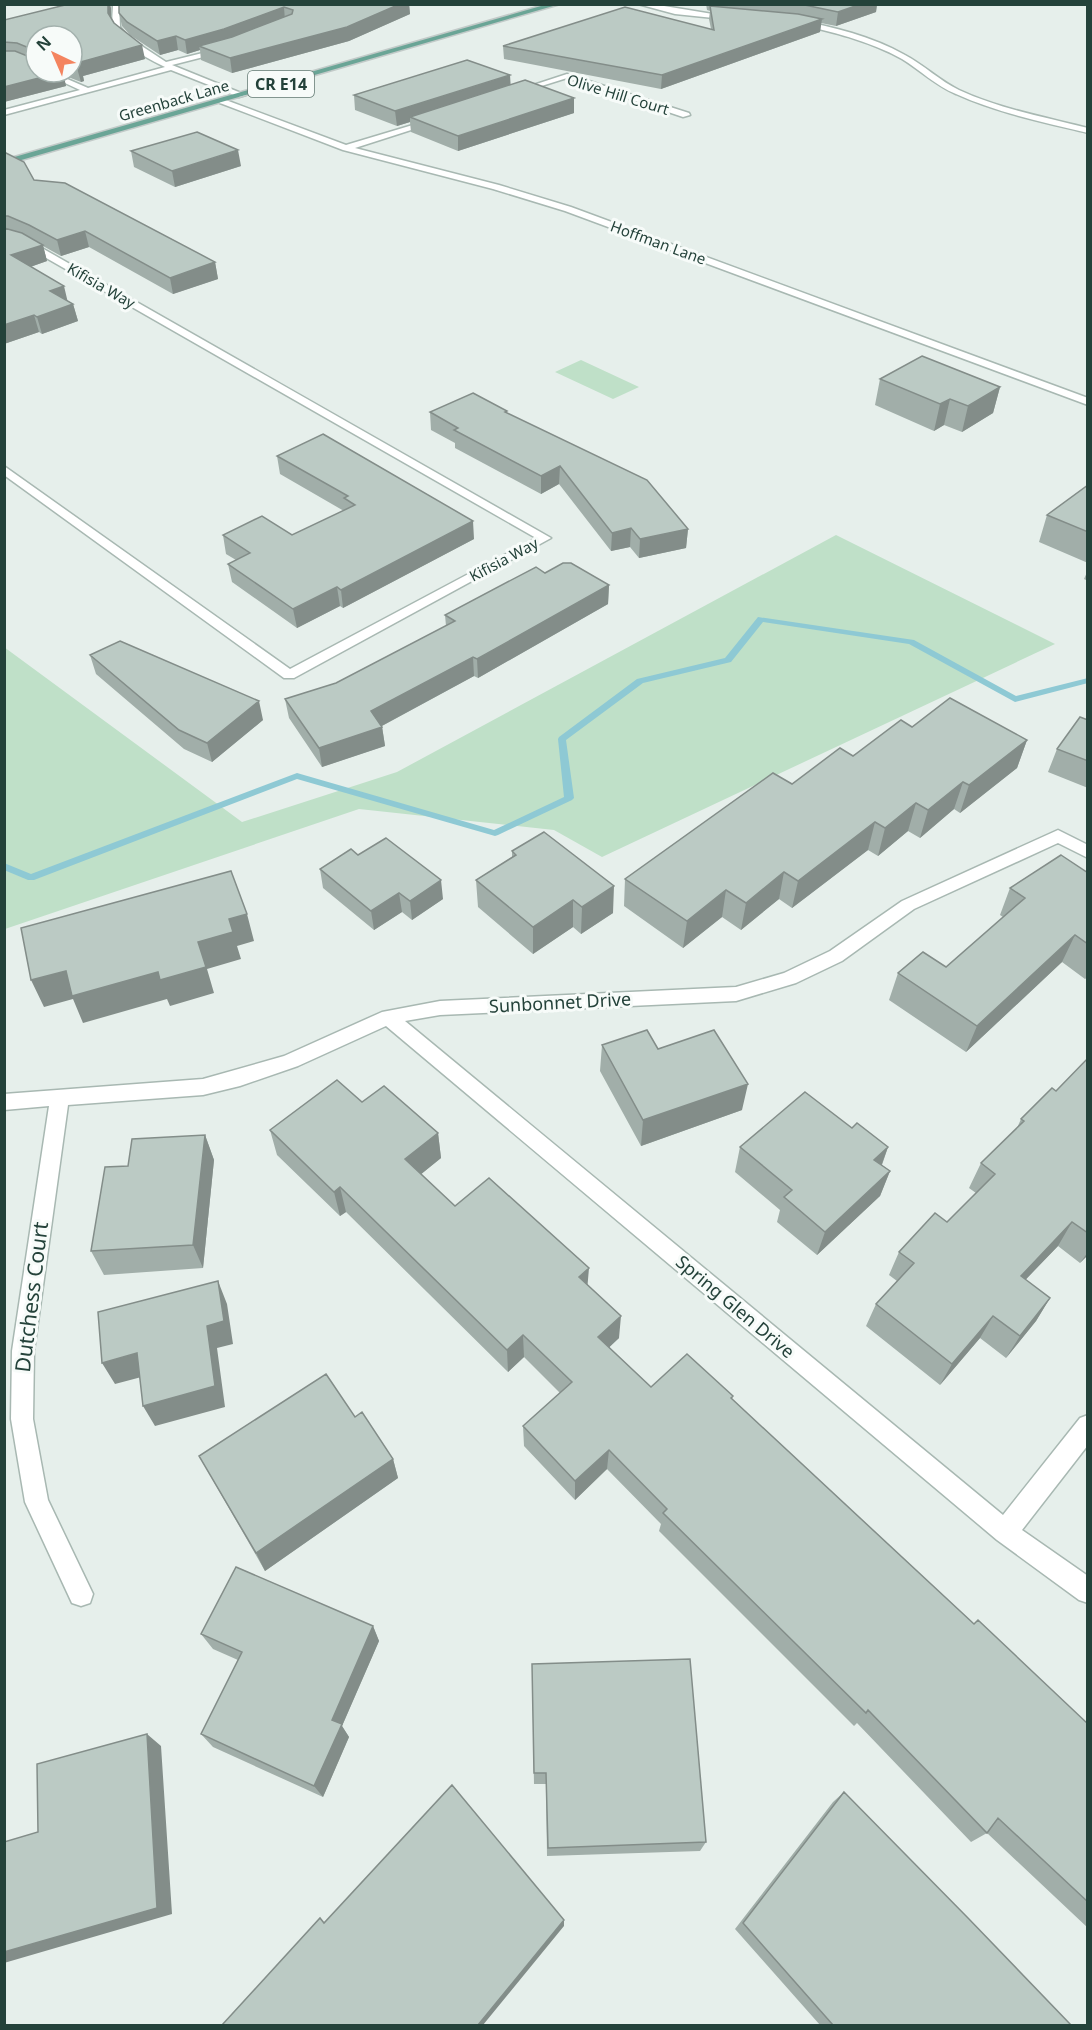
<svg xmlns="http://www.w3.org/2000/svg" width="1092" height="2030" viewBox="0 0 1092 2030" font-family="'Noto Sans',sans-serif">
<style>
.green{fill:#bfe0c8}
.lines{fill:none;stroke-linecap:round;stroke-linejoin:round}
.stream{fill:#8ec9d4;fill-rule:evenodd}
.minor-casing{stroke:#a8b8b2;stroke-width:3}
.major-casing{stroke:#c2cac8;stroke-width:3}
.minor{fill:#fff;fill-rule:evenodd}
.major{fill:#6aa596;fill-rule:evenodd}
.wall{fill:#a1aea9;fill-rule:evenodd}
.shaded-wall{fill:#838d89}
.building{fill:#bbcac4;stroke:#838d89;stroke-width:1.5}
.labels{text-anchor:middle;stroke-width:6;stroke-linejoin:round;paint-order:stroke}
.far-street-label{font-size:15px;fill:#24423a;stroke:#f7fbf9}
.shield{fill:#f7fbf9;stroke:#637a73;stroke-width:1.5}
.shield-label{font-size:16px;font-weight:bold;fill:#24423a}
.street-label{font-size:18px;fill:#24423a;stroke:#f7fbf9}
.near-street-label{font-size:21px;fill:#24423a;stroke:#f7fbf9}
</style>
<rect width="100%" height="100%" fill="#e6efeb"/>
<path class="green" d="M581 360 639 387 613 399 555 372Z
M836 535 1055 644 602 857 554 830 359 809 5 929 4 647 242 822 397 772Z"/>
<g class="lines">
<path class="stream" d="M758 617 914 640 1016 696 1088 678V683L1015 702 909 644 763 622 731 662 643 683 566 740 574 798 572 800 498 835 495 836 297 779 34 880H28L4 870V863L31 874 297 773 494 830 564 797 558 739 559 737 637 679 725 658Z"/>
<defs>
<path id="minor" d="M113 4H119L120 27 128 37 166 62 227 47V51L172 65 246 95 239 97 171 70 4 115V110L80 90 41 72H51L88 88 165 67C147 58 124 47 114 29 111 23 113 12 113 4Z
M638 4H652L737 18 733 20 675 14Z
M796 20C834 27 871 36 905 55 924 65 940 81 959 90 1000 109 1045 117 1088 128V133C1043 122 998 113 956 94 936 86 920 70 902 59 868 40 831 32 794 23Z
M567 74 689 113 690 115 683 117 567 78 516 94 512 92Z
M223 99 346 145 436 118V122L355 148 499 185 571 207 1088 398V405L565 211 493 189 343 150 220 103 219 101Z
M4 234H12L33 243 551 538 294 678H284L4 475V466L290 669 536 538 27 247 4 240Z
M1058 830 1088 845V858L1058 843 914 909 842 961 796 983 736 1001 440 1015 405 1021 1003 1515 1080 1418 1088 1415V1445L1022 1530 1088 1576V1603L1079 1600 997 1540 386 1026 298 1066 240 1086 203 1095 68 1105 34 1351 33 1419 48 1500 93 1594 90 1603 81 1606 72 1603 25 1502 11 1419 12 1351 49 1106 4 1110V1094L203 1079 284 1056 382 1012 440 1001 736 987 784 973 830 951 902 901Z"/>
<path id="major" d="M548 4H560L4 165V160Z"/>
</defs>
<use href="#minor" class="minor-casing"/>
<use href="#major" class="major-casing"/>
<use href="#minor" class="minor"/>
<use href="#major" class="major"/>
</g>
<path class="wall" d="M119 4H409L410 14 349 41 232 73 201 60 200 50 187 54 178 50 160 55 130 35 122 26 119 13Z
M706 4H877L876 12 836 26 821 23 820 32 661 89 504 59 503 46 711 29 709 19 710 11 707 10Z
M111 8V18L114 23 145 59 83 76 84 81 81 82 63 75 66 86 4 102V20ZM36 36H72V72H36Z
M510 85 574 113 458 151 411 132 410 122 397 126 355 110 354 95Z
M131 151 241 166 175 187 134 167Z
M4 152 34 180 215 262 218 279 173 294 89 247 61 256 43 246 47 261 30 267 68 301 73 304 78 321 42 334 39 332 4 344Z
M880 379 1000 387 993 413 962 432 944 425 934 431 875 405Z
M430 412 507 414 688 529 686 548 639 558 630 547 611 551 559 484 541 494 455 448V443L431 430Z
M277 456 474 539 343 608 340 606 297 628 232 582 228 564 236 560 226 554 223 535H292L344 511 280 474Z
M1088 485V563L1039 542 1047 515Z
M1088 570V581L1084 579Z
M545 573 609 585 608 604 478 678 474 676 382 726 385 746 322 767 289 718 285 699 336 683 446 626 445 615Z
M90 655 263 720 212 762 184 749 96 674Z
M1088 720V788L1048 772 1057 749Z
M912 727 1027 740 1017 768 960 813 954 809 920 838 908 831 878 856 868 850 792 908 779 899 741 930 722 917 683 948 624 906 625 879 792 784Z
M512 851 613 913 581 934 573 927 533 954 478 907 476 880 512 857Z
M358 855 443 899 412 920 402 912 374 930 323 888 320 869Z
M1088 873V977L1085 979 1062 962 966 1052 889 1000 898 973 946 967 1003 917 1000 915 1010 888Z
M602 1045 658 1049 742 1110 641 1146 600 1071Z
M1088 1058V1255L1080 1263 1058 1246 1025 1280 1050 1298 1036 1321 1006 1358 980 1338 940 1385 866 1326 876 1304 897 1281 889 1275 899 1252 947 1222 976 1193 969 1188 981 1163 1017 1128 1021 1119 1056 1091Z
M362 1102 438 1133 441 1158 421 1174 455 1206 588 1285 619 1338 609 1347 651 1387 733 1396 732 1399 974 1624 1088 1724V1928L987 1833 971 1842 857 1723 854 1726 659 1531 661 1524 607 1469 575 1500 524 1446 523 1426 560 1393 524 1357 508 1372 346 1212 340 1216 277 1155 270 1130Z
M852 1128 888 1147 882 1165 890 1171 880 1196 817 1255 777 1222 780 1210 735 1172 740 1147Z
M205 1135 214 1160 203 1268 104 1275 91 1251 128 1166Z
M355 1417 393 1459 398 1478 265 1571 199 1456Z
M373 1626 379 1641 342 1726 349 1737 323 1797 213 1747 201 1734 238 1660 213 1649 201 1634Z
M532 1664 706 1842 700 1851 547 1856 546 1784H534Z
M844 1792 1071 2025H820L735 1929 833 1802Z"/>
<path class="shaded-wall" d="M108 4H110L111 8V27L108 13Z
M400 4H409L410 14 349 41 232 73 230 58Z
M861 4H877L876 12 836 26 838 12Z
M284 7 285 21 226 43 199 46 200 50 187 54 185 40Z
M822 19 820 32 661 89 662 75Z
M176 36 178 50 160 55 157 41Z
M142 45 145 59 83 76 84 81 81 82 77 68 73 64Z
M63 72 66 86 4 102V87Z
M510 75 511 90 410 117V122L397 126 395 111Z
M574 98V113L458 151V136Z
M238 150 241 166 175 187 172 171Z
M85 231 89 247 61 256 57 240Z
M43 245 47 261 16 272 11 255Z
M215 262 218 279 173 294 170 278Z
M64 286 68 303 50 291Z
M73 304 78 321 42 334 37 317Z
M34 315 39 332 4 344V325Z
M1000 387 993 413 962 432 968 406Z
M950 399 944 425 934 431 940 404Z
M560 466 559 484 541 494V476Z
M473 521 474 539 343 608 341 590Z
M631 528 630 547 611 551 612 533Z
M688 529 686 548 639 558 640 539Z
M609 585 608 604 478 678 477 659Z
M337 587 340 606 297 628 293 609Z
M473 657 474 676 376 729 382 727 385 746 322 767 319 748 371 711Z
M259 701 263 720 212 762 207 743Z
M1027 740 1017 768 960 813 969 785Z
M963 782 954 809 920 838 928 810Z
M916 803 908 831 878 856 885 828Z
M875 822 868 850 792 908 798 881Z
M784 872 779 899 741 930 746 903Z
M441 880 443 899 412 920 410 901Z
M614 886 613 913 581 934 582 907Z
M726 890 722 917 683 948 687 921Z
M399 893 402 912 374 930 371 911Z
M573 900V927L533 954V927Z
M247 914 254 941 237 946 241 959 207 969 214 993 170 1006 167 999 83 1023 73 999 44 1007 31 980 66 971 198 942 229 919Z
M1075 935 1062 962 966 1052 977 1026Z
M748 1084 742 1110 641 1146 643 1120Z
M438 1133 441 1158 409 1184 405 1159Z
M205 1135 214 1160 203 1268 193 1245Z
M888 1147 879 1172 874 1160Z
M890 1171 880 1196 817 1255 825 1232Z
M340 1187 346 1212 340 1216 334 1192Z
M1072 1222 1058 1246 1007 1299 1021 1276Z
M1088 1252V1255L1080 1263Z
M589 1268 587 1291 579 1277Z
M218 1281 227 1304 233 1344 217 1348 225 1407 155 1426 143 1406 207 1326Z
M1050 1298 1036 1321 1006 1358 1020 1336Z
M621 1316 619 1338 597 1359 598 1337Z
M993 1316 980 1338 940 1385 952 1364Z
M523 1335 524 1357 508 1372 507 1350Z
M137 1353 149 1375 115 1384 102 1363Z
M609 1450 607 1469 575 1500V1481Z
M393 1459 398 1478 265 1571 256 1553Z
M373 1626 379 1641 342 1726 349 1737 323 1797 314 1786 332 1720Z
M147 1734 161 1746 172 1914 4 1963V1952Z
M564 1920V1926L483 2025H478Z"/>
<path class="building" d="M69 4H108V13L114 23 142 45 73 64 81 67 77 68 72 66V36H36V72H62L4 87V51H15L32 58 35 56 34 50 17 43 4 42V20Z
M119 4H400L347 27 230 58 199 46 232 37 292 14 293 10 284 7 224 29 185 40 176 36 157 41 127 22 119 13Z
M800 4H861L838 12Z
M710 6 798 14 822 19 662 75 503 46 625 7 714 30Z
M467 60 510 75 395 111 354 95Z
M525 80 574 98 458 136 410 117Z
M197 132 238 150 172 171 131 151Z
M4 152 24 162 34 180 65 183 215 262 170 278 85 231 57 240 29 225 8 216H4Z
M4 228 22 233 43 245 11 255 64 286 50 291 73 304 37 317 34 315 4 325Z
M922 356 1000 387 968 406 950 399 940 404 880 379Z
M473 393 507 411 505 412 647 480 688 529 640 539 631 528 612 533 560 466 541 476 454 430 458 428 430 412Z
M323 434 473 521 341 590 337 587 293 609 228 564 250 553 223 535 262 516 292 535 355 505 344 498 348 496 277 456Z
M1088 485V532L1047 515Z
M563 563H571L609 585 477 659 473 657 371 711 382 727 319 748 285 699 336 683 455 621 445 615 536 567 545 573Z
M120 641 259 701 207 743 179 730 90 655Z
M950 698 1027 740 969 785 963 782 928 810 916 803 885 828 875 822 798 881 784 872 746 903 726 890 687 921 625 879 773 773 792 784 840 748 853 756 901 720 912 727Z
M1080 717 1088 720V761L1057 749Z
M544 832 614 886 582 907 573 900 533 927 476 880 516 855 512 851Z
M386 838 441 880 410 901 399 893 371 911 320 869 351 849 358 855Z
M1061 855 1088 873V944L1075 935 977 1026 898 973 923 952 946 967 1025 898 1010 888Z
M231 871 247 914 229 919 233 932 198 942 206 967 160 980 158 972 72 996 66 971 31 980 21 928Z
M647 1030 658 1049 714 1030 748 1084 643 1120 602 1045Z
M1088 1058V1233L1072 1222 1021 1276 1050 1298 1020 1336 993 1316 952 1364 876 1304 914 1263 899 1252 935 1213 947 1222 995 1174 981 1163 1024 1121 1021 1119 1052 1088 1056 1091Z
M337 1080 362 1102 384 1086 438 1133 405 1159 455 1206 489 1178 589 1268 579 1277 621 1316 598 1337 651 1387 687 1354 733 1396 731 1398 974 1624 978 1620 1088 1724V1902L998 1818 987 1833 868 1710 866 1713 663 1513 667 1509 609 1450 575 1481 523 1426 572 1382 523 1335 507 1350 340 1187 334 1192 270 1130Z
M805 1092 852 1128 857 1123 888 1147 874 1160 890 1171 825 1232 784 1197 792 1190 740 1147Z
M205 1135 193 1245 91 1251 105 1167 128 1166 132 1139Z
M218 1281 224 1321 207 1326 215 1386 143 1406 137 1353 102 1363 98 1312Z
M326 1374 355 1417 362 1412 393 1459 256 1553 199 1456Z
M236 1567 373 1626 332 1720 342 1724 314 1786 201 1734 242 1652 201 1634Z
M690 1659 706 1842 548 1848 546 1773H534L532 1664Z
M147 1734 157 1908 4 1952V1842L38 1832 37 1764Z
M452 1785 564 1920 478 2025H222L320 1918 324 1923Z
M844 1792 968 1918 1071 2025H833L743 1923Z"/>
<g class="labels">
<g class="far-street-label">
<text transform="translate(618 95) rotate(17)" y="5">Olive Hill Court</text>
<text transform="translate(174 101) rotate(-16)" y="5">Greenback Lane</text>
<text transform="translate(658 243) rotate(20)" y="5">Hoffman Lane</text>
<text transform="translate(101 286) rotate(30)" y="5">Kifisia Way</text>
<text transform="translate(504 560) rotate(-28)" y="5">Kifisia Way</text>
</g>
<rect class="shield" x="248" y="71" width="66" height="26" rx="4.5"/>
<g class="shield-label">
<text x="281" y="90">CR E14</text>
</g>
<g class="street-label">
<text transform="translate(560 1003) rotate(-3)" y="6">Sunbonnet Drive</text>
<text transform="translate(735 1307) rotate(40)" y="6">Spring Glen Drive</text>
</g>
<g class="near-street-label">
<text transform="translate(32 1297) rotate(-83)" y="7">Dutchess Court</text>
</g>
</g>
<rect width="1092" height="2030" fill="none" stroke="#24423a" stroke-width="12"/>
<g transform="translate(54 54) rotate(316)"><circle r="28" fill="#f7fbf9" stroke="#a3b1ad" stroke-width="1.5"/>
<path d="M0-4.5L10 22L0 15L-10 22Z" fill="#f4845f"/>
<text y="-9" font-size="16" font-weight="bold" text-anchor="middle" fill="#24423a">N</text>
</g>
</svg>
